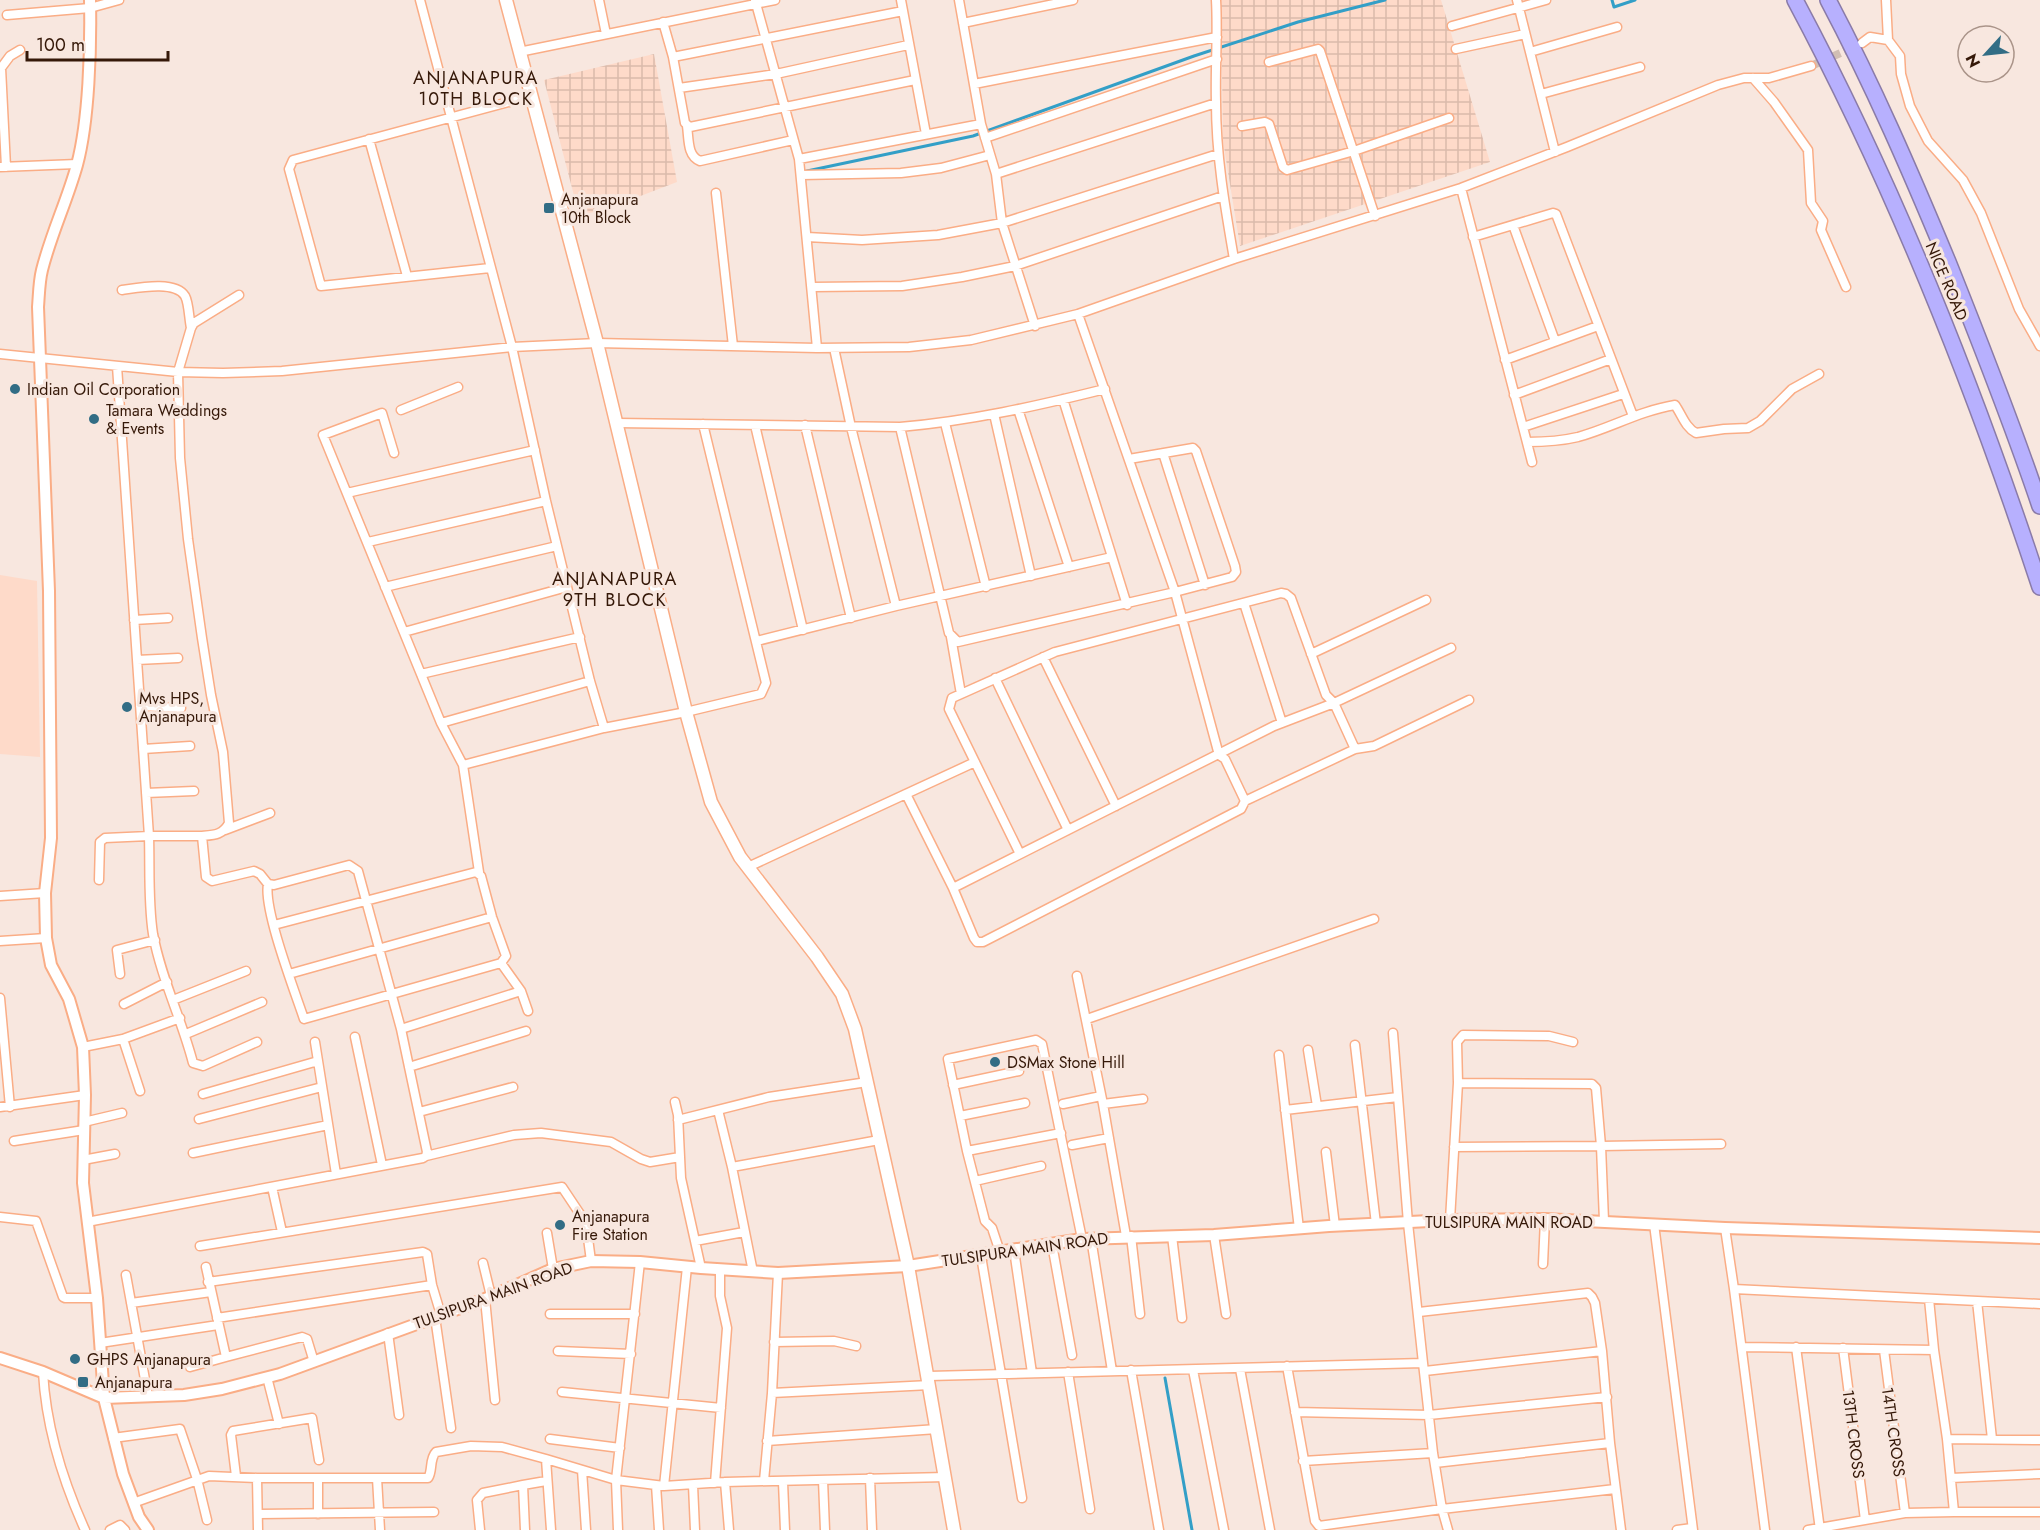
<svg xmlns="http://www.w3.org/2000/svg" width="2040" height="1530" viewBox="0 0 2040 1530" font-family="Jost,sans-serif">
<style>
.built{fill:#fedac9}
.industrial{fill:url(#industrial-grid)}
.lines{fill:none;stroke-linecap:round;stroke-linejoin:round}
.stream{stroke:#339fc7;stroke-width:3}
.minor-tunnel{stroke:#d1beb4;stroke-width:8;stroke-dasharray:8 4;stroke-linecap:butt}
.minor-casing{stroke:#faad86;stroke-width:11}
.tertiary-casing{stroke:#faad86;stroke-width:14}
.secondary-casing{stroke:#faad86;stroke-width:15}
.motorway-casing{stroke:#8a7ba8;stroke-width:18}
.minor{stroke:#fff;stroke-width:8}
.tertiary{stroke:#fff;stroke-width:10}
.secondary{stroke:#fff;stroke-width:12}
.motorway{stroke:#b7b0fe;stroke-width:15}
.poi-dot{fill:#326d85;stroke:#f8e7df;stroke-width:2}
.labels{text-anchor:middle;stroke-width:6;stroke-linejoin:round;paint-order:stroke}
.poi-label{font-size:16px;fill:#351808;stroke:#f8e7df;text-anchor:start}
.street-label{font-size:16px;fill:#351808;stroke:#f8e7df}
.neighbourhood-label{font-size:18px;letter-spacing:1.5px;fill:#351808;stroke:#f8e7df}
</style>
<defs>
<pattern id="industrial-grid" width="8" height="8" patternUnits="userSpaceOnUse" patternTransform="scale(1.5)"><rect width="8" height="8" fill="#fedac9"/><path d="M0 4h8M4 0v8" fill="none" stroke="#dabaab"/></pattern>
</defs>
<rect width="100%" height="100%" fill="#f8e7df"/>
<path class="built" d="M0 575 37 581 40 757 0 754Z"/>
<path class="industrial" d="M1221 0H1441L1490 162 1240 246 1223 141Z
M654 54 677 182 604 210 579 215 544 80Z"/>
<g class="lines">
<path class="stream" d="M1612 0 1614 7 1635 0
M807 171 973 136 1194 56 1298 22 1385 0
M1165 1378 1192 1530"/>
<path class="minor-tunnel" d="M1811 66 1854 47"/>
<defs>
<path id="minor" d="M420 0 512 347 546 501 590 681 604 728
M599 0 606 34
M755 0 799 159 817 348
M901 0 926 134
M959 0 981 124 996 174 1002 223 1035 326
M1216 0C1218 34 1215 68 1216 102 1216 156 1225 207 1234 259
M1517 0 1555 152
M1886 0 1888 40
M7 15 90 8 119 0
M663 22 673 57 685 123 690 127 915 80
M963 23 1073 0
M1452 26 1546 0
M1862 43 1870 37 1888 40 1900 56 1901 74 1910 106 1928 141 1963 180 1981 213 2019 309 2040 346
M1456 49 1525 34
M519 52 775 0
M1530 52 1617 27
M673 57 903 11
M1269 62 1318 49 1320 51 1375 216
M1753 78 1774 102 1808 150 1811 203 1823 221 1821 230 1846 287
M974 84 1217 37
M679 88 776 74 908 45
M1541 94 1640 67
M687 126C689 139 687 156 700 161L793 140
M1242 126 1265 122 1269 124 1283 167 1287 170 1354 151 1449 118
M985 138 1217 59
M369 139 407 276
M799 159 981 124
M0 167 77 164
M6 167 1 68 10 56 20 50
M996 174 1216 103
M801 175 901 173 941 168 990 155
M1461 188 1532 462
M716 193 733 346
M1513 225 1555 341
M807 237 862 240 938 235 1002 223 1218 154
M1473 237 1553 213 1556 214 1633 416
M490 268 321 286 289 169 293 160 531 96
M813 287 902 286 962 277 1015 266 1223 196
M122 290C137 288 175 280 185 296 189 303 189 319 191 328
M834 348 851 427 896 606
M0 354 178 372 223 373 282 371 512 347 597 343 817 348 909 347 971 340 1078 314 1234 259 1461 188 1567 147 1718 85 1744 78H1769L1811 66
M1505 360 1598 326
M1514 395 1611 359
M1063 399 1127 605
M1018 409 1069 567
M401 410 458 387
M994 414 1031 576
M617 423 900 427C970 421 1037 406 1105 389
M945 423 986 587
M755 425 803 630
M805 425 851 618
M900 427 949 633 958 642 1175 592 1078 314
M1523 427 1623 394
M1527 442C1544 442 1561 441 1578 437 1611 428 1639 411 1675 405 1682 415 1685 427 1696 433L1724 429 1748 428 1760 421 1792 389 1819 374
M394 453 382 413 323 435 441 723 463 765 479 872
M1163 453 1205 585
M347 493 535 450
M368 542 546 501
M385 587 557 546
M1244 603 1282 723
M134 620 168 618
M404 632 567 587
M951 637 961 694
M757 641 896 606 1112 557
M1311 654 1426 600
M1043 657 1116 806
M137 660 178 658
M421 674 580 637
M995 678 1068 830
M140 706 181 708
M441 723 590 681
M143 749 190 746
M463 765 604 728 686 712 761 694 766 683 703 424
M146 793 194 791
M906 794 953 888 974 938 977 942H983L1241 809 1245 801 1225 759 1219 755 1175 592 1232 577 1236 572 1235 566 1196 451 1193 448 1129 459
M1245 801 1355 749 1374 746 1469 700
M225 830 270 813
M202 836H149C150 869 148 902 153 934 161 978 182 1020 193 1063L203 1066 257 1042
M1020 854 949 709 952 698 1055 652 1281 593 1286 594 1291 598 1326 695 1334 703 1355 749
M748 867 975 762
M99 880 100 842 105 838 149 836 117 366
M268 884C263 909 295 992 304 1019L501 963 506 956 492 917 481 876 476 872 274 925
M953 888 1274 726 1334 703 1451 648
M0 896 45 893
M0 941 46 938
M501 963 521 991 528 1011
M120 974 117 950 155 940
M289 974 492 917
M1077 976 1103 1104 1126 1236
M0 998 10 1107
M173 1000 246 971
M124 1004 167 982
M1087 1019 1374 919
M401 1029 521 991
M1393 1033 1408 1223 1423 1363 1433 1453 1442 1509 1448 1530
M186 1034 262 1002
M355 1037 382 1165
M123 1039 140 1091
M315 1042 336 1174
M1355 1045 1376 1224
M83 1047 123 1039 180 1018
M1308 1050 1317 1106
M1279 1055 1299 1229
M409 1067 526 1031
M1458 1083 1592 1084 1596 1088 1601 1146 1721 1144
M953 1085 1019 1071
M203 1094 318 1061
M675 1102 678 1115 681 1178 701 1268
M1063 1104 1101 1096
M1103 1104 1143 1099
M0 1107 85 1095
M718 1110 732 1167
M1285 1110 1398 1097
M419 1112 513 1087
M960 1116 1025 1103
M199 1119 322 1087
M678 1120 769 1097 867 1082
M84 1122 122 1113
M14 1141 84 1130
M1072 1145 1109 1138
M1454 1147 1601 1146 1604 1221
M967 1151 1061 1133
M1326 1152 1335 1226
M193 1153 328 1125
M426 1156 514 1135 541 1133 611 1142 641 1159 650 1162 680 1157
M83 1160 115 1154
M975 1181 1041 1166
M272 1187 282 1232
M0 1217 36 1221 63 1297 65 1298H97
M1450 1220 1458 1083 1457 1042 1463 1035 1549 1036 1573 1042
M87 1222 423 1158 426 1156 427 1152 401 1029 358 871 349 865 274 885 268 884 260 874 254 871 212 881 206 877 202 836C214 835 223 835 229 823L223 752 211 695 202 638 188 539 180 458 178 372 191 328 194 323 239 295
M1654 1224 1693 1530
M1725 1228 1734 1289 2040 1304
M547 1233 553 1269
M1214 1235 1226 1314
M1131 1236 1140 1314
M1172 1236 1182 1318
M1091 1238 1112 1371
M695 1241 744 1232
M1052 1244 1072 1355
M200 1246 562 1187 586 1223 591 1261
M1014 1250 1032 1373
M1000 1252 992 1228 985 1221 967 1151 948 1059 1036 1040 1042 1044 1082 1239
M981 1256 1022 1498
M483 1263 491 1296
M1543 1264 1545 1219
M206 1267 226 1357 302 1337 307 1339 314 1362
M753 1272 732 1167 879 1140
M126 1275 148 1396
M208 1282 423 1252 427 1254 432 1285 441 1315
M1734 1289 1765 1530
M485 1299 495 1400
M1977 1301 1992 1439
M131 1303 211 1292
M1419 1312 1588 1293 1592 1297 1595 1303 1602 1351
M550 1314H635
M435 1317 451 1428
M217 1318 432 1285
M388 1333 399 1415
M774 1342 834 1341 856 1346
M100 1343 218 1325
M1742 1347 1934 1350 1929 1299
M1796 1347 1820 1530
M1843 1348 1865 1520
M1884 1350 1905 1513
M558 1351 631 1354
M1287 1366 1315 1521 1319 1526 1442 1509 1615 1489
M190 1367 226 1357
M1240 1369 1270 1530
M1131 1370 1159 1530
M1193 1370 1224 1530
M1425 1371 1602 1351 1610 1443 1621 1530
M43 1372C46 1428 62 1479 85 1530
M1068 1372 1090 1509
M929 1376 1423 1363
M267 1377 279 1424
M562 1392 721 1408
M772 1393 930 1385
M1295 1412 1429 1415 1607 1397
M113 1438 180 1429 197 1479 207 1520
M550 1439 620 1448
M1947 1439 2040 1440
M767 1441 937 1429
M1303 1461 1433 1453
M1435 1463 1610 1443
M582 1470 586 1530
M236 1476 231 1435 233 1431 312 1418 319 1460
M318 1478V1514
M870 1478 872 1530
M1951 1478 2040 1474
M823 1480 825 1530
M764 1481 772 1393 778 1273
M725 1482 729 1530
M783 1482 785 1530
M715 1483 727 1328 720 1296V1269
M656 1485 659 1530
M693 1485 695 1530
M664 1486 687 1267
M133 1503 209 1476 257 1478
M1954 1512H2040
M259 1514 434 1512
M110 1530 120 1525 125 1530
M258 1530 257 1478H377
M380 1530 377 1478H428C433 1471 429 1459 436 1452L471 1446 502 1447 546 1459
M480 1530 477 1500 483 1493 523 1485
M525 1530 523 1485 546 1481
M551 1530 546 1459 616 1480 664 1486 725 1482 946 1477
M618 1530 616 1480 640 1262
M1677 1530 1692 1528
M1808 1530 1905 1513 1954 1512 1947 1439 1934 1350"/>
<path id="tertiary" d="M90 0C91 48 89 120 77 165 67 201 51 234 42 270 39 282 39 295 38 307L49 591 50 716 51 838 45 893 46 938 51 965 69 999 83 1047 85 1095 83 1183 97 1298 104 1398 123 1474 139 1517 148 1530
M0 1358 43 1372 104 1398 184 1395 222 1389 280 1374 485 1299 553 1269 591 1261 640 1262 701 1268 778 1273 908 1266 1082 1239 1214 1235 1329 1226 1450 1220 1545 1219 1725 1228 2040 1238"/>
<path id="secondary" d="M506 0 597 343 686 712 711 802 740 857 817 957 842 994 855 1029 908 1266 954 1530"/>
<path id="motorway" d="M1795 0C1895 187 1974 386 2040 587
M1828 0C1873 85 1911 173 1948 262 1980 342 2012 423 2040 506"/>
</defs>
<use href="#minor" class="minor-casing"/>
<use href="#tertiary" class="tertiary-casing"/>
<use href="#secondary" class="secondary-casing"/>
<use href="#motorway" class="motorway-casing"/>
<use href="#minor" class="minor"/>
<use href="#tertiary" class="tertiary"/>
<use href="#secondary" class="secondary"/>
<use href="#motorway" class="motorway"/>
</g>
<g class="poi-dot">
<rect x="543" y="202" width="12" height="12" rx="3"/>
<circle cx="15" cy="389" r="6"/>
<circle cx="94" cy="419" r="6"/>
<circle cx="127" cy="707" r="6"/>
<circle cx="995" cy="1062" r="6"/>
<circle cx="560" cy="1225" r="6"/>
<circle cx="75" cy="1359" r="6"/>
<rect x="77" y="1376" width="12" height="12" rx="3"/>
</g>
<g class="labels">
<g class="poi-label">
<text x="561" y="205">Anjanapura<tspan x="561" dy="18">10th Block</tspan></text>
<text x="27" y="395">Indian Oil Corporation</text>
<text x="106" y="416">Tamara Weddings<tspan x="106" dy="18">&amp; Events</tspan></text>
<text x="139" y="704">Mvs HPS,<tspan x="139" dy="18">Anjanapura</tspan></text>
<text x="1007" y="1068">DSMax Stone Hill</text>
<text x="572" y="1222">Anjanapura<tspan x="572" dy="18">Fire Station</tspan></text>
<text x="87" y="1365">GHPS Anjanapura</text>
<text x="95" y="1388">Anjanapura</text>
</g>
<g class="street-label">
<text transform="translate(1947 281) rotate(67)" y="6">NICE ROAD</text>
<text x="1509" y="1228">TULSIPURA MAIN ROAD</text>
<text transform="translate(1025 1249) rotate(-8)" y="6">TULSIPURA MAIN ROAD</text>
<text transform="translate(493 1295) rotate(-20)" y="6">TULSIPURA MAIN ROAD</text>
<text transform="translate(1894 1432) rotate(82)" y="6">14TH CROSS</text>
<text transform="translate(1854 1434) rotate(83)" y="6">13TH CROSS</text>
</g>
<g class="neighbourhood-label">
<text x="476" y="84">ANJANAPURA<tspan x="476" dy="21">10TH BLOCK</tspan></text>
<text x="615" y="585">ANJANAPURA<tspan x="615" dy="21">9TH BLOCK</tspan></text>
</g>
</g>
<g transform="translate(1986 54) rotate(243)"><circle r="28" fill="#f8e7df" stroke="#aa9489" stroke-width="1.5"/>
<path d="M0-4.5L10 22L0 15L-10 22Z" fill="#326d85"/>
<text y="-9" font-size="16" font-weight="bold" text-anchor="middle" fill="#351808">N</text>
</g>
<path d="M27 51v9h141v-9" fill="none" stroke="#351808" stroke-width="3"/>
<text x="36" y="51" font-size="18" fill="#351808" stroke="#f8e7df" stroke-width="4.5" paint-order="stroke">100 m</text>
</svg>
